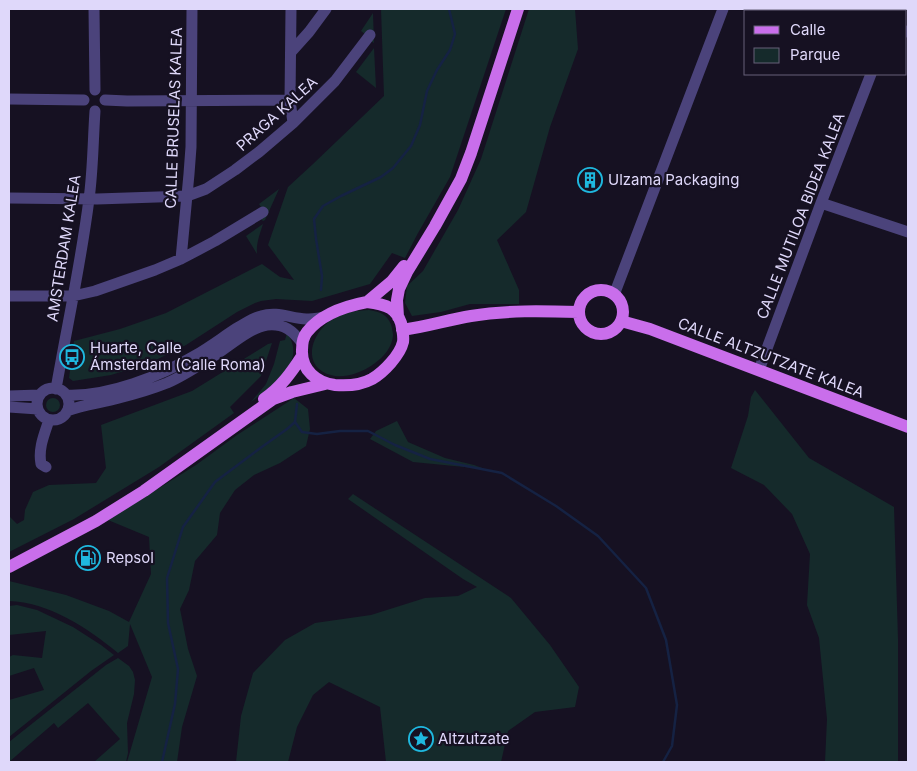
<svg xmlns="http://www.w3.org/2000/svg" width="917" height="771" viewBox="0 0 917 771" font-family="Inter,sans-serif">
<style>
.green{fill:#152a2b}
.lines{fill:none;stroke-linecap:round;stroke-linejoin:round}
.stream{stroke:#152243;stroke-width:2.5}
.minor{stroke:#4b437b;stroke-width:11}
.major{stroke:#c96eeb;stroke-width:12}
.labels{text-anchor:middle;stroke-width:4.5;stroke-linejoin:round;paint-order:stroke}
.street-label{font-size:15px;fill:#dfd8fa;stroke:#161122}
.poi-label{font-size:15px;fill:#dfd8fa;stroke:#161122;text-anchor:start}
</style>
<rect width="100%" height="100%" fill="#161122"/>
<path class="green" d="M381 9H506L450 177 418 233 405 258 392 253 370 284 312 301 276 299 261 301 255 303 237 312 186 345 156 360 137 367 111 375 73 381 69 378 74 341 120 329 166 313 262 264 280 277 294 280 268 245 288 187 313 164 384 96Z
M529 9H575L578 49 550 127 526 212 497 240 519 290V304H470L441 312 412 316 405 303 407 286 423 271 458 210 481 159Z
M373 13 374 43C368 40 366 34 361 31Z
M374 48 376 88 356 72Z
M279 189 265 220 263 221 260 218 265 213 259 204Z
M263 224C260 234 256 243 257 254L246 236Z
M369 310C374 311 380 312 384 315 388 318 391 323 392 328 392 330 393 333 393 335 392 359 356 379 335 376 298 369 311 330 336 317 347 311 357 311 369 310Z
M287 333C308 362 272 386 251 402L266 384 274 364 280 341 285 340Z
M272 343 261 376 230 407 234 413 159 467 74 519 9 552V516L17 524 24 520 25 510 33 492 49 485 96 483 106 468 101 425 192 391 268 344Z
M755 390 809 458 894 507 898 639V762H825L827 719 819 638 807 605 810 554 792 514 764 485 731 468 748 416 751 397Z
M46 405a7 7 0 1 1 14 0a7 7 0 1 1-14 0Z
M294 398 308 409 310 429 306 446 280 463 254 475 235 490 220 513 217 535 195 561 189 590 180 609 188 649 197 676 182 727 177 762H127L152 677 130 624 128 646 118 653C88 628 48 602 9 601V581L66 595 109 611 129 622 151 574 149 537 108 520 196 465 237 435Z
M397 421 408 442 445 458 474 465 485 469 413 462 370 439 376 431Z
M353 494 511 598 550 645 579 687 575 707 535 712 508 731 501 762H386L380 707 329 682 313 695 297 727 288 762H236L241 716 253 673 285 640 315 623 371 615 425 598 458 596 477 587 463 579 348 499Z
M17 605 37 610 73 627 101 645 114 655 91 671 9 737V700L44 690 34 668 9 676V657L13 655 42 658 46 631 9 635V606Z
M118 658 129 666 133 672 135 680 134 694 127 723 128 753 126 762H94L120 739 88 703 58 728 54 723 9 762V742L106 665Z"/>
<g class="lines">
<path class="stream" d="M321 290 322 276 316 239 314 219 323 206 341 196 381 177 393 168 411 146 420 125 427 91 437 70 450 50 455 34 449 9
M295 422 302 432 317 434 340 431H368L395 445 430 459 502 473 556 506 598 536 646 588 666 640 677 705 672 746 663 762
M162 762 175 704 178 669 168 623 167 578 183 527 215 482 259 449 287 429 295 422 297 404"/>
<path class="minor" d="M94 9 95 90
M291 9 290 100 293 123
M849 9 855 11
M906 31 908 32
M291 52 309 32 326 9
M9 99 84 100
M105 100 127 101 290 100
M9 198 97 199 187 196 206 189 235 170 259 152 293 123 335 81 370 35
M821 203 908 232
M181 259 189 174 191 147 192 9
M614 295 723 9
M9 296H73L95 291 155 270 181 259 215 241 263 212
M759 370 821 203 871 74
M37 404a16 16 0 1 1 32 0a16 16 0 1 1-32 0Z
M56 389C67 326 81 263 89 199 93 170 93 140 95 111
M66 395C107 397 161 376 196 355 210 347 223 337 237 328 245 324 252 318 261 316 277 311 290 318 306 319 312 319 318 318 325 317
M9 396 40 395
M9 407 38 409
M67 411C84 404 102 403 119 398 135 394 152 389 167 383 185 375 201 364 217 354 232 344 250 328 267 325 284 323 293 331 302 343
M46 467 41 464C38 449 44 435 49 420"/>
<path class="major" d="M579 312a22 22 0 1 1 44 0a22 22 0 1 1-44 0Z
M367 302 392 281 404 266
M367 302C375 303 383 304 390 308 395 311 399 317 401 323 402 328 404 336 403 342 400 355 384 372 372 379 361 385 347 386 335 385 317 383 301 370 302 350 302 344 303 337 307 332 321 314 346 306 367 302Z
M398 317 397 300 399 289 407 272 435 226 461 179 471 153 518 9
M621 321 650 329 908 427
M402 330C426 327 447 320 471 316 506 310 543 311 579 312
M264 399C281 387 291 373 302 356
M9 567 96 521 144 491 273 399 292 392 325 384"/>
</g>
<defs>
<symbol id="building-ring" viewBox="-11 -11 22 22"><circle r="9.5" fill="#161122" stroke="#1fb8df" stroke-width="1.5"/><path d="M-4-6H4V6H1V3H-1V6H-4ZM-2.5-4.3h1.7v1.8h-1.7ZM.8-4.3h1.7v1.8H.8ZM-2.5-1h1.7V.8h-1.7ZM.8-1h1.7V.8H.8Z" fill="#1fb8df"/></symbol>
<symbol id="bus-ring" viewBox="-11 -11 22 22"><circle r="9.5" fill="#161122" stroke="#1fb8df" stroke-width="1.5"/><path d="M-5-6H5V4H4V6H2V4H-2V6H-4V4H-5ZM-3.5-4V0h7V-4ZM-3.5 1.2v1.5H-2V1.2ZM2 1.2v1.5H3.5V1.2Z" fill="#1fb8df"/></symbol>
<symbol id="fuel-ring" viewBox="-11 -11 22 22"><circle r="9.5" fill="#161122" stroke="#1fb8df" stroke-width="1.5"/><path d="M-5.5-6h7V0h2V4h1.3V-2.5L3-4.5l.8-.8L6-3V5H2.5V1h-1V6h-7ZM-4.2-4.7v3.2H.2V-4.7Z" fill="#1fb8df"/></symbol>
<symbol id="sight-ring" viewBox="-11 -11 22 22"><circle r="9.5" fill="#161122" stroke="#1fb8df" stroke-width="1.5"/><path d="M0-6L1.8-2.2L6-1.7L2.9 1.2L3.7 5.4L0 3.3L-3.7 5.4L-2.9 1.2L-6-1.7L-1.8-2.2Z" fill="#1fb8df"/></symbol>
</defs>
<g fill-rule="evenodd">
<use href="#building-ring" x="576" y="166" width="28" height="28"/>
<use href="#bus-ring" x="58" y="343" width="28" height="28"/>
<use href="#fuel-ring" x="74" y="544" width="28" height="28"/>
<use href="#sight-ring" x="407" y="725" width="28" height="28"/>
</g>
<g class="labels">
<g class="street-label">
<text transform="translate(277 114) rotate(-42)" y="5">PRAGA KALEA</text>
<text transform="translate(174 118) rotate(-88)" y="5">CALLE BRUSELAS KALEA</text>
<text transform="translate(801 216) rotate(-69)" y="5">CALLE MUTILOA BIDEA KALEA</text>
<text transform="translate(64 248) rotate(-81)" y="5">AMSTERDAM KALEA</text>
<text transform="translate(771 358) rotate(21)" y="5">CALLE ALTZUTZATE KALEA</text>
</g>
<g class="poi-label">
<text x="608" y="185">Ulzama Packaging</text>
<text x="90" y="353">Huarte, Calle<tspan x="90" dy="17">Ámsterdam (Calle Roma)</tspan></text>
<text x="106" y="563">Repsol</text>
<text x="438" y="744">Altzutzate</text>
</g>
</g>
<rect width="917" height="771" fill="none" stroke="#dfd8fa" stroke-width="20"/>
<rect x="744" y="10" width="162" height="65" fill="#161122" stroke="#666178"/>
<rect x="754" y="26" width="25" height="8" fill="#c96eeb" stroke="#666178"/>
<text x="790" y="35" font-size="15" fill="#dfd8fa">Calle</text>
<rect x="754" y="48" width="25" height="15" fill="#152a2b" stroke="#666178"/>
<text x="790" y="60" font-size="15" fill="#dfd8fa">Parque</text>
</svg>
